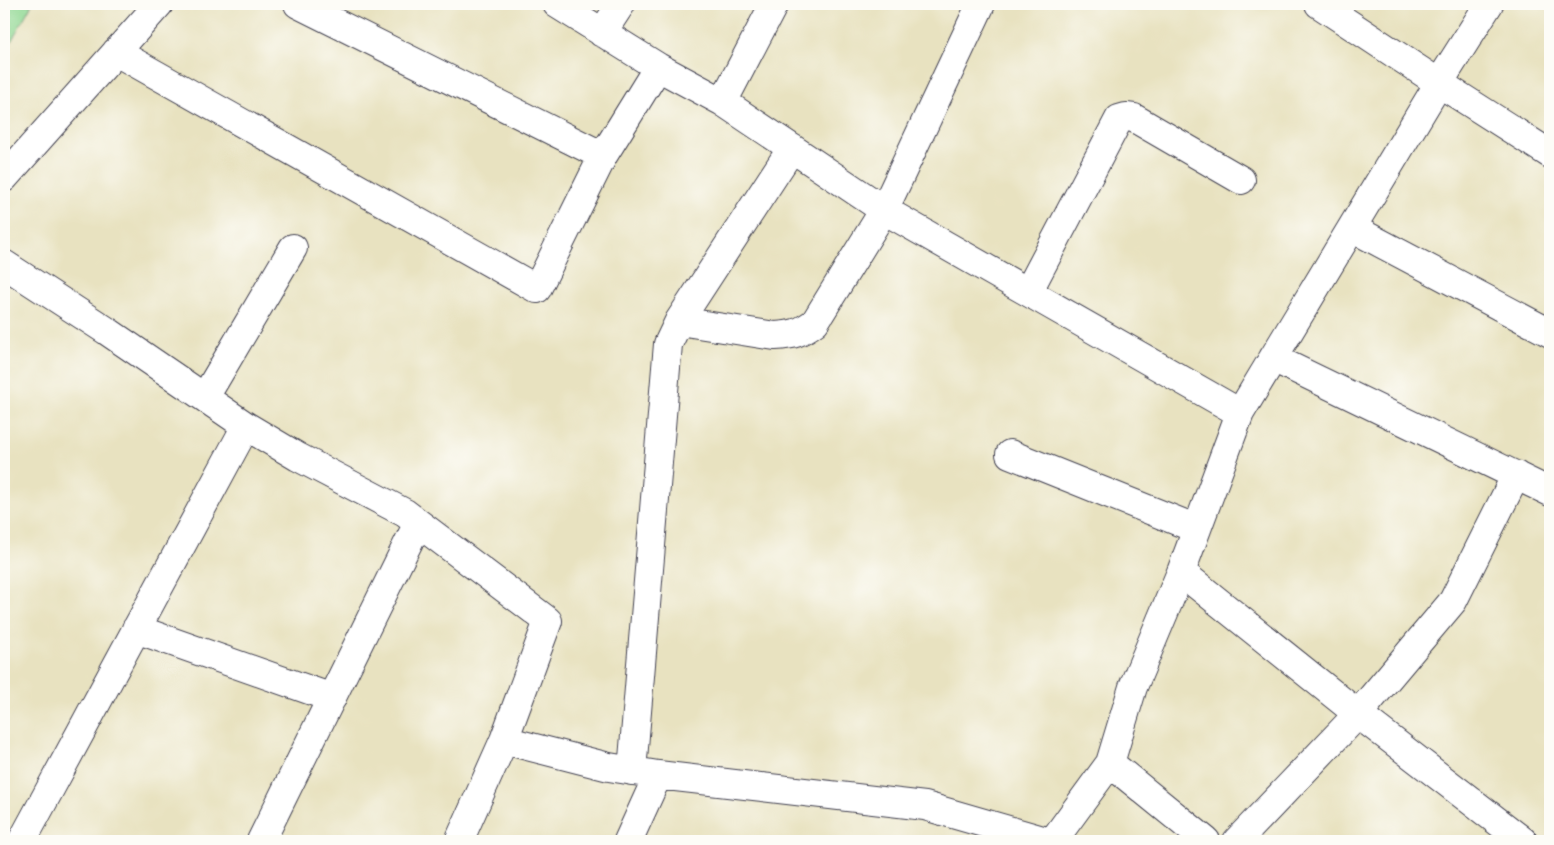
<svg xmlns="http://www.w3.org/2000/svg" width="1554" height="845" viewBox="0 0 1554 845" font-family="'Indie Flower',sans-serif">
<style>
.green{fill:#90d893;stroke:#597d67}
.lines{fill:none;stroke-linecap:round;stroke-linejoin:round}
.street-casing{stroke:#403f4f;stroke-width:30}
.street{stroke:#fff;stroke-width:28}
</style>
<rect width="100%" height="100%" fill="#fdfcf7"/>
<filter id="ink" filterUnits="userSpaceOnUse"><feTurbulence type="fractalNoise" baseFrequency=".02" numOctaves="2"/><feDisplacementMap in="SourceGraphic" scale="10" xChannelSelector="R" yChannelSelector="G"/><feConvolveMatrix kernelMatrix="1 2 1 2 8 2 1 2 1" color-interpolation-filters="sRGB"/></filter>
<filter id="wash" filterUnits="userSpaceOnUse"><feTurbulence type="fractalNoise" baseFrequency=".0096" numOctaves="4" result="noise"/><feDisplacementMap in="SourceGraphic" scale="20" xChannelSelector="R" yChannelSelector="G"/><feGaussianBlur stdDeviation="1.12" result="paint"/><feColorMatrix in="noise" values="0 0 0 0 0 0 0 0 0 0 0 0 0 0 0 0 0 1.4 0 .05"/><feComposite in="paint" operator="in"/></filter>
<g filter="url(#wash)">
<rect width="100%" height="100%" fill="#e8e2c0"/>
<path class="green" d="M4 4H32L4 54Z"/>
</g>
<g filter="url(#ink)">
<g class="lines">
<defs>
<path id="street" d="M298 4 603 156
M557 4 658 67 723 102 884 210 1240 413
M1319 4 1439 83 1550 154
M602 33 621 4
M116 52 537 289 603 156 658 67
M723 102 774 4
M4 178 159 4
M1352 228 1550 333
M4 264 107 331 246 426 298 457 405 513 548 621 504 740
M1028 292 1119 119 1126 117 1134 118 1241 180
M679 321 775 336C793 335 800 333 815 322L884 210 981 4
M1273 358 1550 492
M205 397 293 248
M1010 454 1197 529
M1181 572 1358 714 1523 841
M136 629 332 698
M632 771 668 344 679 321 792 148
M22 841 246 426
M261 841 418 523
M459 841 504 740 609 767 658 775 925 806 1046 841
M628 841 658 775
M1053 841 1110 763
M1206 841 1110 763 1133 687 1181 572 1240 413 1439 83 1489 4
M1237 841 1358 714 1453 601 1516 475"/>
</defs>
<use href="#street" class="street-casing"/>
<use href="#street" class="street"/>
</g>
</g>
<rect width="1554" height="845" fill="none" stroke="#fdfcf7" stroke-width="20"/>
</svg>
